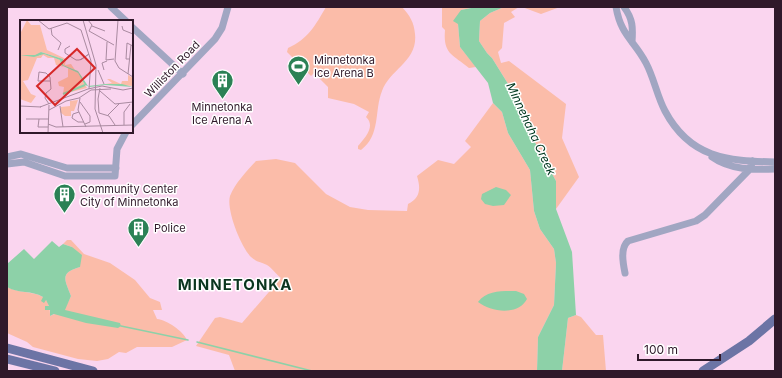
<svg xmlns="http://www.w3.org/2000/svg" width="782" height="378" viewBox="0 0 782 378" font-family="Inter,sans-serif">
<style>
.green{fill:#fbbca9}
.water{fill:#8dd1a8}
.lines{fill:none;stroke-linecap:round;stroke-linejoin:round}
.stream{stroke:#8dd1a8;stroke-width:1.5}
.minor{stroke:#a1a6c2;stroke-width:7}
.major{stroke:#6c74a5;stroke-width:9}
.labels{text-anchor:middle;stroke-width:3;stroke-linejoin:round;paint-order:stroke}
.poi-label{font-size:11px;fill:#2f192a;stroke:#fff;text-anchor:start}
.street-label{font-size:11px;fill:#2f192a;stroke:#fff}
.water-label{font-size:12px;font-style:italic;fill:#003920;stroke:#fff}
.district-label{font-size:15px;font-weight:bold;letter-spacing:1px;fill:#0b351f;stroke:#fff}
.inset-river{fill:none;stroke:#8dd1a8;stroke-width:2}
.inset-road{fill:none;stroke:#a98aa0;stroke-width:1}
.view{fill:#d62828;fill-opacity:0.15;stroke:#d62828;stroke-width:2}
.inset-edge{fill:none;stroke:#2f192a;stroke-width:2}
</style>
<rect width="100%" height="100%" fill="#fad5ef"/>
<path class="green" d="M326 7H402C410 16 414 22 415 34 418 61 390 69 382 91 374 111 381 135 361 150L358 149V146C365 138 376 126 366 117L369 112 354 104 328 98V87L314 73 311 76 287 52 288 48C308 39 315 26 326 7Z
M442 7H476L461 10 458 24 460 47 476 67 469 68C452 54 443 54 445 30L442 27Z
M504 7H519L511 12 515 17 504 23 502 48 498 52 501 63 509 61 566 104 562 138 579 177 556 209V181L525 124V115L516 106V91L510 87 492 58 487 53 479 41 480 21 490 13Z
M522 7H560L541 14Z
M493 103 502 112 508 133 530 170 534 211 540 229 554 249 556 263 554 305 538 337 537 371H235L229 355 196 346 215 318 220 317 242 323 281 278C276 274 272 268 267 265 261 262 256 262 251 257 241 247 226 210 230 196 235 183 247 171 256 161L276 159 295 163 326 194 350 207 368 210 407 211 408 204C420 198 421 189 417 176L438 160 454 164 471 147 465 141Z
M67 240H71L84 254 110 263 135 280 150 298 160 302 162 310H153L157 319C167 320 183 331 187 340L172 347H137L126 353 119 352 108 359 97 361 78 359 33 347 27 342 7 333V287C25 297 51 286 50 316L64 310 71 296C65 280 59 273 80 267L72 247 63 244Z
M576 315 581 317 596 335H603L606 371H562L568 318Z"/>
<path class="water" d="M476 7H504L490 13 480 21 479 41 487 53 492 58 510 87 516 91V106L525 115V124L556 181V209L572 252 576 315 568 318 562 371H537L538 337 554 305 556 263 554 249 540 229 534 211 530 170 508 133 502 112 493 103 488 83 460 47 458 24 453 21 461 10Z
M496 187 506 190 511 195 504 205 493 206 485 204 481 199 482 194Z
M52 241 59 247 63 244 72 247 82 255 80 267C59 273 65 280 71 296L65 310 120 323 121 326 118 328 86 323 54 314 50 316V310H45V306H49L46 300 44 303 41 301 43 297C31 290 19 294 7 287V264L24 249 34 259Z
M516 291 524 294 527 299C518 316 491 312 478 302 487 290 502 291 516 291Z"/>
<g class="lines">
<path class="stream" d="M121 326 188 340
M197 342 312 371"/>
<path class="minor" d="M111 7 126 21
M616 7C621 36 634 40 646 63 654 78 657 96 665 111 690 158 727 161 775 162
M624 7C633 19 633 28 632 42
M132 27 183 74
M132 125 215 39 222 28 228 7
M7 157 21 154 67 168H116
M712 157C730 170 754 170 775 169
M7 164 24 162 65 176H115L117 149 126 132
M625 273C623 263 620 248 628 241L696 221 705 215 749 170 753 161"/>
<path class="major" d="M7 348 93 371
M7 359 55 371
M703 371 749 341 775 319"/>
</g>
<defs>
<symbol id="stadium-pin" viewBox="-11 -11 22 30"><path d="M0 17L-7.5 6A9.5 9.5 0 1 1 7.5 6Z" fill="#2b8155" stroke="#fff"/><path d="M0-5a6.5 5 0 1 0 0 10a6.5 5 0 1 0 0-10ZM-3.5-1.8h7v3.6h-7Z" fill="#fff"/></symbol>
<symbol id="building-pin" viewBox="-11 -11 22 30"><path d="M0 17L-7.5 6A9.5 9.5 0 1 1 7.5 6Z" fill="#2b8155" stroke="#fff"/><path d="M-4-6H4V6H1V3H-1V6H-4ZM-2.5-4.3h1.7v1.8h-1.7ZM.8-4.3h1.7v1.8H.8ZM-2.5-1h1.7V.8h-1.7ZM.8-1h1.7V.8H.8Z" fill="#fff"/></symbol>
</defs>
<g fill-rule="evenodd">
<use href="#stadium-pin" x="286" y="54" width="25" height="34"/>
<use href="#building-pin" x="210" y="68" width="25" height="34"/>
<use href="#building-pin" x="52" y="182" width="25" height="34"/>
<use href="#building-pin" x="126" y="216" width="25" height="34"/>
</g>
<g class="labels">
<g class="poi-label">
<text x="314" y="64">Minnetonka<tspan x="314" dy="13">Ice Arena B</tspan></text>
<text x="222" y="111" text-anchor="middle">Minnetonka<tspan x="222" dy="13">Ice Arena A</tspan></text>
<text x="80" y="193">Community Center<tspan x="80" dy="13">City of Minnetonka</tspan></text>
<text x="154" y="232">Police</text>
</g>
<g class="street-label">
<text transform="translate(172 69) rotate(-46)" y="4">Williston Road</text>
</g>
<g class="water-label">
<text transform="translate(531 129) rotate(65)" y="4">Minnehaha Creek</text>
</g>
<g class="district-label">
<text x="235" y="290">MINNETONKA</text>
</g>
</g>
<g transform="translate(20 20)">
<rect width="113" height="113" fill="#fad5ef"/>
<path d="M7 0 11 5H20L27 30 46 39 45 45 51 44 55 50 43 45V39L21 32 19 36 22 34H25L40 40 41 45 44 47 36 45 34 38H28L23 35 21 38H17L8 60 3 61 11 74 16 76 11 83 0 79V14ZM48 48 58 53 67 68 43 74 44 67 39 66 38 62 48 57ZM108 55 113 58V66L85 64 92 63 87 59H90L101 64 102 61H108ZM58 80 54 91H51V96H45L40 92 41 87 50 86V81Z" fill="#fbbca9"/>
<path d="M21 32 43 39V45L58 51 68 66 85 64H102L113 67 85 65 70 67 65 65 58 53 41 45 40 40 24 34 14 37 0 35H15Z" fill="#8dd1a8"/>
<path class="inset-river" d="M43 74 65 65"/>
<path class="inset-road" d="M18 0 29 9 47 3 61 10 71 41 69 69M63 0 76 45 75 89 83 113M68 0 72 5 69 11 94 25M98 0 95 41 99 48 113 57M72 6 85 11M102 6 103 10 113 14M31 8 32 15 41 23 38 30M87 22 86 40 94 39M50 26 45 29V33L56 40H59L62 39 69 34 60 40M110 39H106L107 23 113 26M78 50 84 64M84 50 82 43 87 41M108 54 111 25M80 68 78 79 79 93 89 96 95 105M80 71 95 84 113 82M60 78 58 90 66 107M60 82 70 96V102L65 104M29 84 25 78 26 73 31 69 30 57 26 53 19 52 18 61H30M0 86 21 87M40 86 43 107M20 87 68 69 82 66 103 70 113 68M29 90 46 81 59 78 71 70 91 69M59 92 53 94 52 98 58 102H64M88 95 99 84M6 99H29M19 99 18 107H28M28 104 36 107 113 105M104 105V92L110 84M28 113 29 85"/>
<path class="view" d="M57 29 75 48 35 85 17 66Z"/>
<rect width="113" height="113" class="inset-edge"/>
</g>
<rect width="782" height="378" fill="none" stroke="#2f192a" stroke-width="16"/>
<path d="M638 354v6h82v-6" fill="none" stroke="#2f192a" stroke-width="2"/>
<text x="644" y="354" font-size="12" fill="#2f192a" stroke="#ffffff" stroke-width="3" paint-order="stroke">100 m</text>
</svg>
